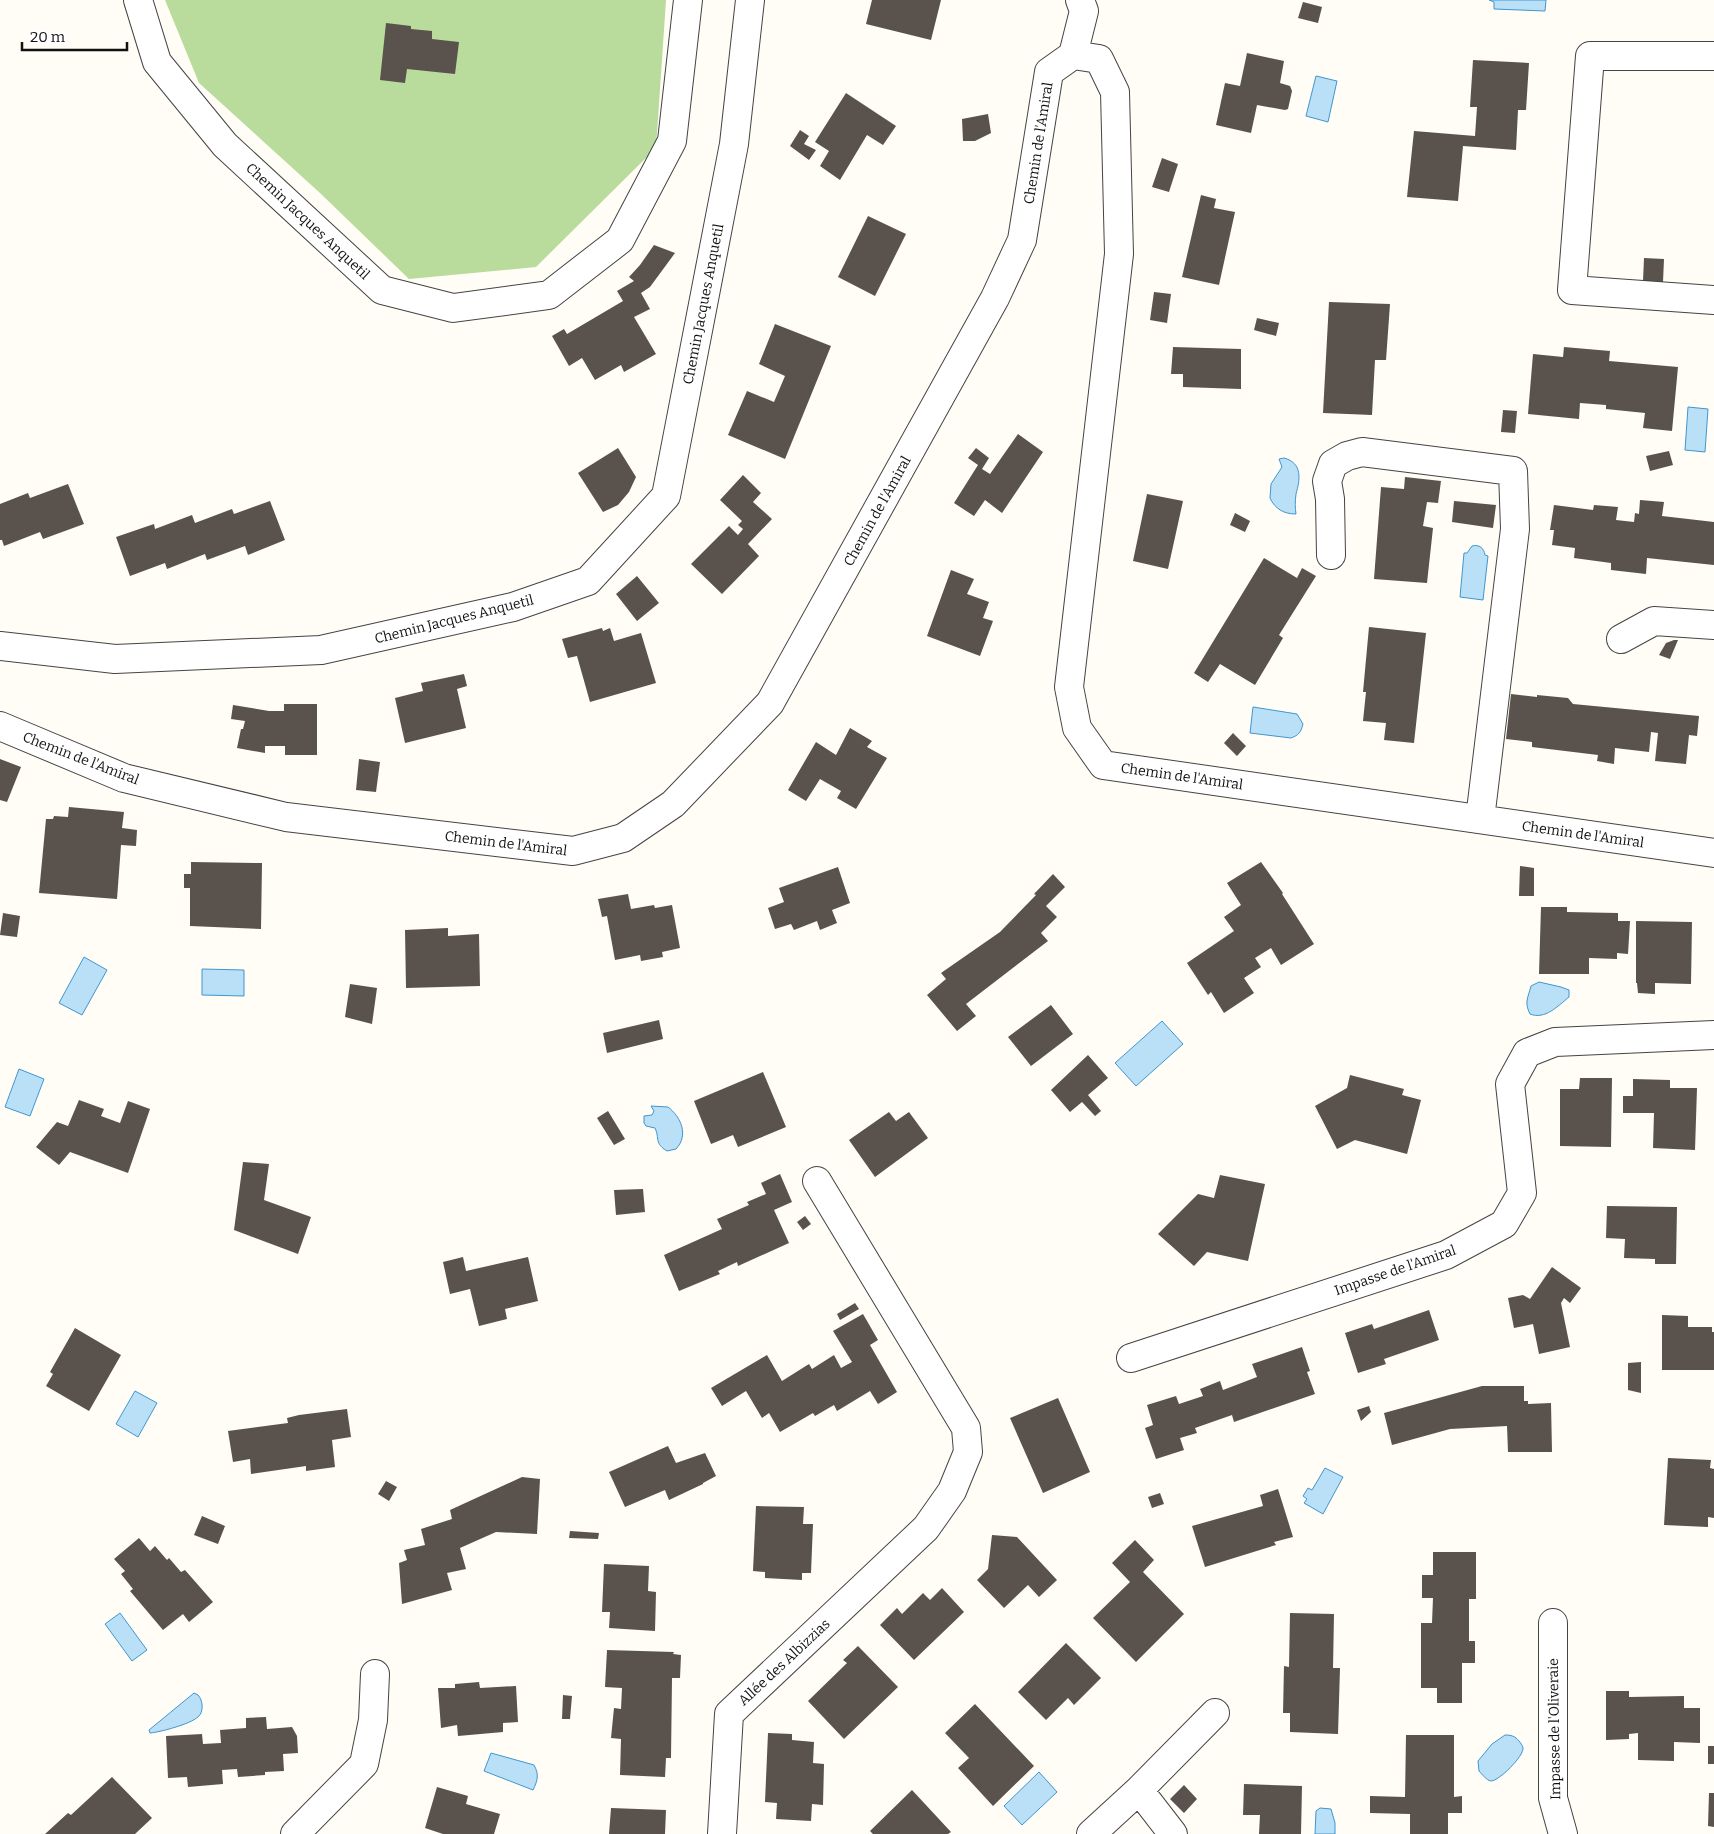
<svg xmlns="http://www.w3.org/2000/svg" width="1714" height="1834" viewBox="0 0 1714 1834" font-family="Bitter,serif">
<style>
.forest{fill:#b9dc9c}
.water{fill:#b9e0f7;stroke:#3f96cf}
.building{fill:#5a524d}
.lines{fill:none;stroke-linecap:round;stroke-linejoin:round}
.minor-casing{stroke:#444;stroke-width:30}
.minor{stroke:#fff;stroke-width:28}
.labels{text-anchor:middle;stroke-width:5;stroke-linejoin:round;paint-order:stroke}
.street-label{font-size:14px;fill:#111;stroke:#fff}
</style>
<rect width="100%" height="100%" fill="#fffdf5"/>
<path class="forest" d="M165 0H666L656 148 536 267 409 279 320 193 199 83Z"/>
<path class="water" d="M1489 0H1546L1545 11 1494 9V2Z
M1316 76 1337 81 1328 122 1306 116Z
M1688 407 1708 409 1705 452 1685 450Z
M1284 458C1303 463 1300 480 1296 494 1295 501 1295 508 1296 514 1284 514 1275 509 1270 498L1271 484 1282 467 1279 459Z
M1472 546C1479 544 1484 548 1485 555L1488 556 1483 600 1460 597 1464 553H1467Z
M1253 707 1297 714 1303 724C1301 732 1299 735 1291 738L1250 733Z
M84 957 107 970 82 1015 59 1003Z
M202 969 244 970V996L202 995Z
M1539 982 1561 987 1569 990V997C1558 1006 1545 1020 1530 1014 1524 1002 1528 998 1531 986Z
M1162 1021 1183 1044 1136 1086 1115 1063Z
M19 1069 44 1079 30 1116 5 1107Z
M651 1106 668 1107C681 1117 689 1135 676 1149L667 1151C654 1143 660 1139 655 1128L646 1126 644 1123V1116L652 1115 654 1111Z
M135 1391 157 1403 138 1437 116 1424Z
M1325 1468 1343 1477 1323 1514 1304 1503 1307 1499 1303 1496 1308 1488 1312 1490Z
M120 1613 147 1650 132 1661 105 1624Z
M194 1693 198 1695C203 1700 204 1712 198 1717 190 1724 161 1732 150 1733L149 1730Z
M1505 1735C1511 1735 1515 1736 1519 1741 1520 1742 1523 1746 1523 1748 1524 1756 1499 1781 1491 1781 1486 1780 1482 1774 1479 1771L1478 1761 1492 1744Z
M491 1753 534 1765C539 1774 538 1780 533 1790L484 1771Z
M1039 1772 1057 1792 1022 1825 1004 1806Z
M1320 1808 1331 1809 1335 1823V1834H1315L1316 1811Z"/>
<path class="building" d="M872 0H941L931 40 866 24Z
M1303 2 1322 7 1318 23 1298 18Z
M386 23 411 26V29L432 31V39L459 42 455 74 407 69 405 83 380 80Z
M1247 53 1284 61 1280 83 1290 86 1292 91 1288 109 1285 110 1257 105 1251 133 1216 125 1225 83 1240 86Z
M1473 60 1529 63 1526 110H1518L1516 150 1463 146 1458 201 1407 197 1414 131 1475 136 1477 107H1470Z
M846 93 896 126 883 145 867 135 840 180 820 166 829 151 815 142Z
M988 114 991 133 975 141H963L962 119Z
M800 130 809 136 804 144 816 150 809 160 790 146Z
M1162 158 1178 164 1169 192 1152 187Z
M1201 195 1216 199 1214 208 1235 212 1219 285 1182 277Z
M868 216 906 234 875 296 838 277Z
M654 245 675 253 650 287 641 293 650 309 634 317 656 354 624 372 621 365 595 380 582 358 569 366 552 336 564 329 567 334 623 301 617 291 634 281 629 277 640 265Z
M1644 258 1664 259 1663 282 1643 281Z
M1154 292 1171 294 1167 323 1150 320Z
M1329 302 1390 304 1386 360H1375L1372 415 1323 413Z
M1257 318 1279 323 1276 336 1254 330Z
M775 324 831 346 785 459 728 435 747 391 774 402 785 376 759 364Z
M1173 347 1241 349V389L1183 387V374H1171Z
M1564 347 1610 351 1609 361 1678 367 1672 431 1643 428 1645 413 1606 409V405L1580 403 1579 419 1528 414 1533 354 1563 357Z
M1503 410 1517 411 1515 433 1501 432Z
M1018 434 1043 452 1002 513 985 500 974 516 954 503 978 465 968 458 976 448 989 458 982 469 990 474Z
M618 448 636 477 629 492 618 505 603 512 578 473Z
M1669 451 1673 465 1650 471 1646 456Z
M743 475 761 493 753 502 772 519 748 544 759 556 722 594 691 564 729 526 738 535 743 529 738 525 742 521 720 500Z
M1405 477 1441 481 1438 503 1427 502 1423 526 1433 528 1427 583 1374 579 1381 487 1404 489Z
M68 484 84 524 43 539 40 532 4 546 2 540H0V504L28 493 30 498Z
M1147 494 1183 501 1168 569 1133 561Z
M1640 500 1664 502 1662 516 1714 522V565L1647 558 1646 574 1611 570V563L1574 558 1575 548 1552 545 1554 530H1550L1554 505 1593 510 1594 505 1618 507 1616 520 1634 522 1635 513 1639 514Z
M270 501 285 540 248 555 245 546 207 560 205 554 167 569 165 563 130 576 116 537 154 524 155 529 192 515 195 523 232 509 234 514Z
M1454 501 1496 505 1493 528 1452 522Z
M1235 513 1250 521 1245 532 1230 525Z
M1264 558 1297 578 1302 568 1316 576 1279 635 1283 638 1255 685 1220 664 1208 682 1194 673Z
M951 570 974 579 967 594 989 602 983 618 993 621 980 656 927 636Z
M637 576 659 603 637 621 616 594Z
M1369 627 1426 633 1414 743 1384 740 1386 723 1363 721 1366 692H1363Z
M602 628 603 631 610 628 614 641 641 633 656 683 590 702 577 656 568 658 562 639Z
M1674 640H1678L1670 659 1659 655 1666 643Z
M464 674 467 686 457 689 466 728 405 743 395 698 423 691 421 683Z
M1511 694 1537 697V695L1568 698 1573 704 1699 716 1697 736 1689 735 1686 764 1655 761 1658 733 1651 732 1649 752 1615 748 1614 764 1597 761 1598 755 1532 747V742L1506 739Z
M284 704H317V755H285V746H265V753L237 748 241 729H243L245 721 231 719 233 705 269 711H284Z
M850 728 872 741 867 747 887 758 856 809 837 798 841 791 820 779 806 801 788 790 816 742 836 755Z
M1233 733 1246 746 1237 756 1224 743Z
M0 759 21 767 7 802 0 800Z
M359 759 380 762 376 792 356 790Z
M69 807 124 812 122 828 137 830 136 846 121 845 117 899 39 893 46 819H53L54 816 68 817Z
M191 862 262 863 261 929 190 926V888H184V874H191Z
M1261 862 1283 893 1282 894 1314 944 1281 965 1271 948 1255 958 1261 967 1244 978 1254 993 1224 1013 1211 992 1208 995 1187 963 1234 931 1224 917 1241 905 1227 883Z
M1520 866 1534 868V896H1519Z
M838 867 850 903 832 910 837 923 820 930 817 921 794 930 791 924 775 929 768 908 784 902 779 888Z
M1053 874 1065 887 1046 906 1057 917 1041 933 1048 941 966 1004 976 1016 957 1031 927 995 946 979 941 973 1000 932 1036 895 1034 894Z
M628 894 631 909 654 905 655 908 672 905 680 948 662 952 663 957 641 961 640 955 615 960 607 916 602 917 598 899Z
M1541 907H1567V912L1618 913V921H1630L1628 954 1617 953V959L1589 958V974H1539Z
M3 913 20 916 17 937 0 935Z
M1636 921 1692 922 1691 984 1655 983V994L1638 993 1637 983H1636Z
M448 928V936L479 934 480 986 406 988 405 930Z
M350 984 377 988 372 1024 345 1017Z
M1051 1005 1073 1034 1031 1066 1008 1037Z
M659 1020 663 1039 607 1053 603 1033Z
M1088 1055 1108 1078 1088 1095 1101 1111 1095 1116 1082 1102 1070 1112 1051 1090Z
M763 1072 786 1127 738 1147 733 1135 711 1144 694 1101Z
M1350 1075 1404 1089 1402 1095 1421 1100 1407 1154 1355 1140 1337 1149 1315 1106 1347 1088Z
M1580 1078H1612L1611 1147 1560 1146V1089H1579Z
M1633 1079 1670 1080V1088H1697L1695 1150 1653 1148 1654 1113H1623V1096H1633Z
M79 1100 104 1109 101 1116 120 1123 128 1101 150 1109 128 1173 70 1152 59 1165 36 1147 57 1122 68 1126Z
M608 1111 625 1139 614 1145 597 1118Z
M889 1112 896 1121 909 1112 928 1138 875 1177 849 1140Z
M243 1162 269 1164 264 1200 311 1217 298 1254 234 1230Z
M780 1174 792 1202 774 1210 789 1243 738 1266 737 1262 718 1271 720 1274 679 1291 664 1255 722 1229 717 1219 749 1205 747 1202 766 1194 761 1183Z
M1220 1175 1265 1184 1248 1261 1207 1252 1194 1266 1158 1234 1198 1194 1214 1198Z
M643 1189 645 1212 616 1215 614 1190Z
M1607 1206 1677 1207 1676 1264H1655V1259L1624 1258 1625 1239 1606 1238Z
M805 1216 811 1224 803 1230 797 1222Z
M463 1257 466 1271 528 1257 538 1301 505 1309 507 1319 479 1326 470 1289 450 1294 443 1262Z
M1552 1267 1581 1288 1570 1303 1564 1298 1561 1303 1570 1347 1539 1354 1533 1324 1514 1328 1508 1298 1523 1295 1530 1299Z
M855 1303 859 1309 840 1320 837 1314Z
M1429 1310 1439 1340 1384 1359 1386 1364 1358 1373 1345 1333 1372 1324 1374 1329Z
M863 1314 878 1340 870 1345 897 1392 878 1404 870 1391 837 1411 834 1405 815 1416 813 1413 780 1432 769 1413 762 1418 746 1391 722 1406 711 1388 767 1355 782 1381 809 1364 812 1369 834 1355 841 1368 852 1362 833 1331Z
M1662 1315 1688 1316V1327H1712V1332H1714V1370H1662Z
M75 1328 121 1355 89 1411 46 1386 53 1374 50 1372Z
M1302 1347 1310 1371 1307 1372 1315 1394 1234 1422 1232 1415 1195 1428 1197 1433 1180 1438 1184 1450 1156 1459 1145 1428 1153 1425 1147 1405 1176 1396 1179 1404 1203 1396 1200 1389 1220 1381 1223 1390 1257 1377 1252 1364Z
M1641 1362V1393L1628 1390V1363Z
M1482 1386H1524V1401H1528V1404L1551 1403 1552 1452H1508L1507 1426 1450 1429 1392 1445 1384 1413Z
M1058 1398 1090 1472 1043 1493 1010 1418Z
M1369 1406 1371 1412 1361 1421 1357 1410Z
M347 1409 351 1437 332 1440 335 1467 306 1471V1466L251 1474 250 1459 233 1462 228 1431 288 1423 287 1418 299 1415Z
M668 1446 676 1463 705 1453 716 1476 703 1483V1484L669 1500 665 1490 625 1507 609 1472Z
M1668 1458 1711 1460 1710 1468 1714 1469V1518L1708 1517V1527L1664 1525Z
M522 1477 540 1479 537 1534 496 1532 460 1548 466 1569 447 1573 452 1590 402 1604 399 1563 407 1560 404 1550 425 1545 421 1529 452 1519 450 1510Z
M386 1481 397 1487 389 1501 378 1494Z
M1278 1489 1293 1537 1274 1542 1276 1545 1205 1567 1192 1526 1263 1506 1260 1495Z
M1160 1493 1164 1504 1152 1508 1148 1497Z
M756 1506 804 1507 803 1524H813L811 1573H802V1580L765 1578V1572L753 1571Z
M202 1516 225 1526 218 1544 194 1535Z
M570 1531 599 1533 598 1539 569 1538Z
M992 1535 1017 1537 1057 1580 1039 1597 1028 1585 1004 1608 977 1580 988 1569Z
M139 1538 150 1551 155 1546 167 1560 169 1558 181 1572 185 1570 213 1602 189 1622 183 1614 163 1630 130 1591 133 1589 121 1574 125 1571 114 1559Z
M1135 1540 1154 1560 1143 1572 1184 1614 1136 1662 1093 1618 1130 1582 1112 1563Z
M1433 1552H1476V1599H1469V1641H1475V1663H1462V1703H1437V1688H1421V1623H1432L1433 1598H1422V1575H1433Z
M604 1564 649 1566 648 1591 656 1592 655 1631 609 1628 610 1612H602Z
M942 1588 964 1612 914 1660 880 1625 897 1608 902 1614 923 1593 930 1600Z
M1290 1613 1334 1614 1333 1668H1340L1338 1734 1290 1732V1713H1283L1284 1666 1289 1667Z
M1066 1643 1101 1678 1074 1705 1068 1698 1046 1720 1018 1692Z
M858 1646 898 1687 844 1739 808 1701 847 1663 843 1660Z
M607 1650 674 1652 673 1654 681 1655 680 1678H672L671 1758H666L665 1777 620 1775 621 1739 611 1738 614 1708 621 1709 622 1688 605 1687Z
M479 1682 480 1688 516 1686 518 1722 503 1723V1732L458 1736 457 1725 441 1728 438 1688H455V1684Z
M1606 1691H1629V1697L1684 1696V1708H1700V1743L1674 1742V1761L1638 1760V1733L1629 1734V1739L1606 1740Z
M563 1695 572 1696 570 1719H562Z
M975 1704 1034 1766 993 1806 958 1768 969 1758 945 1733Z
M266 1717 267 1729 292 1727 297 1736 298 1753 283 1754 284 1771 265 1772V1775L238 1777 237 1769 222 1770 223 1784 188 1787 187 1777 168 1778 166 1736 202 1734 203 1744 221 1743 220 1730 246 1728V1718Z
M768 1733 792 1734V1740L814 1742 813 1763 824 1764 823 1805 812 1804 811 1821 776 1819 777 1803 765 1802Z
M1406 1735H1454V1797L1462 1796V1813H1448V1834H1410V1814L1370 1813V1796L1405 1797Z
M1708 1746H1714V1764H1708Z
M112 1777 152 1818 135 1834H45L68 1813 71 1815Z
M1244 1784 1302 1786 1301 1834H1259L1260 1815H1243Z
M1184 1785 1197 1799 1184 1813 1170 1799Z
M437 1787 468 1796 466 1804 500 1814 494 1834H443L425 1828Z
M912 1790 951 1832 948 1834H873L870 1831Z
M1709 1793H1714V1827L1708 1826Z
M611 1808 666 1810 665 1834H609Z"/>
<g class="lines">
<defs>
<path id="minor" d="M138 0 157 62 225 145 382 290 453 308 549 295 620 240 672 141 688 0
M1073 55 1084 11 1080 0
M1714 56H1590L1572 290 1714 300
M1331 555 1330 499 1327 481 1333 464 1347 456 1362 452 1513 471 1515 529 1480 819
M1621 639 1654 621 1714 625
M0 646 115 659 321 650 513 607 588 581 666 496 734 144 750 0
M0 726 124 778 286 817 573 851 623 838 673 804 770 703 995 298 1022 240 1049 72 1073 55 1099 59 1115 92 1119 254 1069 687 1077 728 1103 765 1714 853
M1131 1358 1446 1255 1504 1224 1522 1193 1510 1084 1527 1053 1555 1042 1714 1035
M1553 1623V1798L1563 1834
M1139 1790 1173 1834
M295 1834 364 1764 373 1720 375 1674
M722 1834 729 1714 926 1528 952 1491 968 1452 966 1428 817 1181
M1091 1834 1139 1790 1215 1713"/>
</defs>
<use href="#minor" class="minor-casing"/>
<use href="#minor" class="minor"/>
</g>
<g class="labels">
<g class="street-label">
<text transform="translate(1038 143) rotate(-81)" y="5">Chemin de l'Amiral</text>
<text transform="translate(308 221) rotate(43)" y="5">Chemin Jacques Anquetil</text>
<text transform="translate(703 304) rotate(-79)" y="5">Chemin Jacques Anquetil</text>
<text transform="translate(877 511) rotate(-61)" y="5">Chemin de l'Amiral</text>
<text transform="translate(454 619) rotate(-14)" y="5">Chemin Jacques Anquetil</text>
<text transform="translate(81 758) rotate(21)" y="5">Chemin de l'Amiral</text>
<text transform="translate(1182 776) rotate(8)" y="5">Chemin de l'Amiral</text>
<text transform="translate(1583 834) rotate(8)" y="5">Chemin de l'Amiral</text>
<text transform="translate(506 843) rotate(7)" y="5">Chemin de l'Amiral</text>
<text transform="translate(1395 1270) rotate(-19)" y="5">Impasse de l'Amiral</text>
<text transform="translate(784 1662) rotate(-43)" y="5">Allée des Albizzias</text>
<text transform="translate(1554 1729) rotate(-91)" y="5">Impasse de l'Oliveraie</text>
</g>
</g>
<path d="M22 42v8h105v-8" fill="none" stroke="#111111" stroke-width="2.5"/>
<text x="30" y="42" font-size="15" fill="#111111" stroke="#ffffff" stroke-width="4" paint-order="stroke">20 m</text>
</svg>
